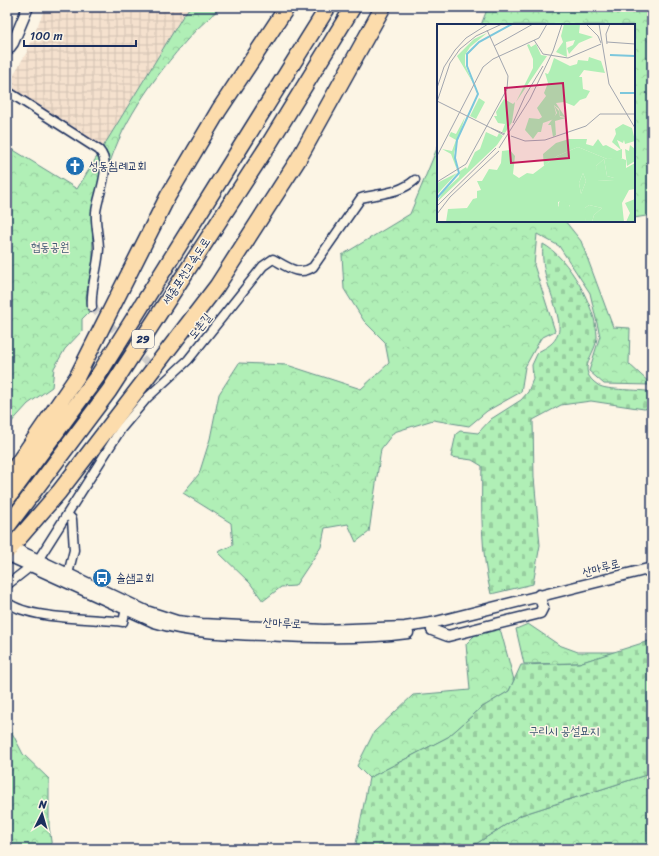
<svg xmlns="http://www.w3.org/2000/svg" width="659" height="856" viewBox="0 0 659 856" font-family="Sriracha,'Poor Story',sans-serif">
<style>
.industrial{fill:url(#industrial-grid)}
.forest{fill:url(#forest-crowns);stroke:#668f8a}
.cemetery{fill:url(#cemetery-stones);stroke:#668f8a}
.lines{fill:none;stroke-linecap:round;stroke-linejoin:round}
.minor-tunnel{stroke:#cfcdca;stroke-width:8;stroke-dasharray:8 4;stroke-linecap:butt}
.minor-casing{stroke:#1b2f5e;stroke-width:11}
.tertiary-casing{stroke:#1b2f5e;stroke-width:13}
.motorway-casing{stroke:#1b2f5e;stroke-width:18}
.minor{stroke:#fcf5e5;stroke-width:8}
.tertiary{stroke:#fcf5e5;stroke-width:10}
.motorway{stroke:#fcdcac;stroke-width:15}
.labels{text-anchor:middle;stroke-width:3;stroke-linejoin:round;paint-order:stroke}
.shield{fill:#fcf5e5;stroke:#5e6a86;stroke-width:1}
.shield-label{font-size:11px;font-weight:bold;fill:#1b2f5e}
.poi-label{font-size:12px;fill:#1b2f5e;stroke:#fcf5e5;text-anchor:start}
.park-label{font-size:12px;fill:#395570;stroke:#fcf5e5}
.street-label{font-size:12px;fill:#1b2f5e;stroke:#fcf5e5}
.inset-river{fill:none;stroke:#7cc7dc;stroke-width:2}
.inset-road{fill:none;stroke:#a2a6af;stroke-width:1}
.view{fill:#c2185b;fill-opacity:0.15;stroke:#c2185b;stroke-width:2}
.inset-edge{fill:none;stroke:#1b2f5e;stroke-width:2}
</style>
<defs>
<pattern id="industrial-grid" width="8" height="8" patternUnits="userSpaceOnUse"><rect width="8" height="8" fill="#f5e1ce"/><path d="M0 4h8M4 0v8" fill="none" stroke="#d1c1b3"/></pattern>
<pattern id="forest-crowns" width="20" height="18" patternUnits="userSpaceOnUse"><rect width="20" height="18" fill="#b0efb6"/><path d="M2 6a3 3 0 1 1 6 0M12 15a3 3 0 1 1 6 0" fill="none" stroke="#97cd9f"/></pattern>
<pattern id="cemetery-stones" width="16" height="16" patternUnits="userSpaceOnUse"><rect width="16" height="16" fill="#b0efb6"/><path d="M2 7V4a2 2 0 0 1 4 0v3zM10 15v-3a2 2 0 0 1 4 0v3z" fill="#97cd9f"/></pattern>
</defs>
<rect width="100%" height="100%" fill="#fcf5e5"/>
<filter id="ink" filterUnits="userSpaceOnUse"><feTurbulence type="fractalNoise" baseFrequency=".025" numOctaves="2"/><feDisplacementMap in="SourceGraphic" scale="8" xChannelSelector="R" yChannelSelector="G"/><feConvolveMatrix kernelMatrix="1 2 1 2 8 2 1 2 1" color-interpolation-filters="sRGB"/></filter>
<g filter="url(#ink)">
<path class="industrial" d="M45 7H190L183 16 103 147 9 89 8 84 28 50Z"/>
<path class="forest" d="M190 7H221C213 15 204 22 196 30 161 68 122 119 108 169L109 157 103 147 183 16Z
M488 7H652V215L634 218V25H481Z
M7 146 77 189 98 155 102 165 92 215 93 259 86 297 89 312 82 319V331L65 349 54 368 52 387 28 404 7 427Z
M438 146V221H565L581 241 613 327 630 328 629 364 652 385 604 384 589 371 600 336 590 293 559 246 537 234 534 265 555 331 541 338 525 367 521 392 487 411 469 426 433 420 394 432 381 449 369 532 356 542 348 524 325 528 321 547 295 586 281 587 263 601 250 583 218 552 233 545 231 523 183 493 199 474 210 439 219 394 239 363 287 365 361 389 389 363 385 342 364 321 344 289 342 255 410 214Z
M528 624 559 645 578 652H616L579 663 524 664 516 629Z
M498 628 501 632 514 680 509 691 481 708 448 737 369 778 357 766 374 732 413 695 470 690 466 644 478 632Z
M7 723 23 754 49 779V826L52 849H7Z
M652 773V849H468L521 815Z"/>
<path class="cemetery" d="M543 244C568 257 596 307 597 336 597 354 574 369 598 385 606 391 640 389 652 392V408L644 409 591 401 561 405 533 420 534 477 540 545 533 584 491 594C481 556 481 505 482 466L472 460 451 457 456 434 460 431 478 433 491 419 521 400 528 392 533 379 532 365 538 352C547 347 554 344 558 334 563 322 549 290 546 277 543 266 542 255 543 244Z
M652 640V773L521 815 468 849H355L369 778 448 737 481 708 509 691 521 665 579 663Z"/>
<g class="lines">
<path class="minor-tunnel" d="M92 307 159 375"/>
<defs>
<path id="minor" d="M7 91 99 150C113 165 98 194 96 212 95 225 99 237 99 249 98 269 90 288 92 307
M38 560 121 429 147 398 188 360 263 266 273 259C286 266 299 277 313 267L361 198C380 193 399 194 415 180
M67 578 74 550 72 519 67 514
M7 585 30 567
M7 602C29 620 93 618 123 622L127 604"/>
<path id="tertiary" d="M7 51 13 43 28 7
M20 551 146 611 177 621 202 624 324 630 405 627 432 623 652 568
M13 558 154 622C190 633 227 634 265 635 313 638 361 639 408 633
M432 630 448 636 540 613 543 607 539 595"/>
<path id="motorway" d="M7 479 77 377 168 196 219 110 287 7
M7 499 99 374 328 7
M7 527 109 391 269 144 353 7
M7 552 59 492 217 286 298 160 383 7"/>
</defs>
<use href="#minor" class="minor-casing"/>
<use href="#tertiary" class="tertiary-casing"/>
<use href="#motorway" class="motorway-casing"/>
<use href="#minor" class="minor"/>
<use href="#tertiary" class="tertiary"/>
<use href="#motorway" class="motorway"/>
</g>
</g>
<defs>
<symbol id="church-disc" viewBox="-11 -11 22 22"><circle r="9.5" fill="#1f6fb2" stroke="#fcf5e5"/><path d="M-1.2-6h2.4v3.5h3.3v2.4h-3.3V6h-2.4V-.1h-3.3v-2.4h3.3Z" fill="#fff"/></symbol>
<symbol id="bus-disc" viewBox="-11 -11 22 22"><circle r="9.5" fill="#1f6fb2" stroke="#fcf5e5"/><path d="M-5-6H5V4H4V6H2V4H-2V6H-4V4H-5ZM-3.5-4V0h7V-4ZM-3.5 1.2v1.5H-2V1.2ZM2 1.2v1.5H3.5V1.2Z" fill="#fff"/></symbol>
</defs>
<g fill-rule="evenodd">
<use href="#church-disc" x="64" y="155" width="22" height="22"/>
<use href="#bus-disc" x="91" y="567" width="22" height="22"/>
</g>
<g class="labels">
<rect class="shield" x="132" y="330" width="22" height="18" rx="3"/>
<g class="shield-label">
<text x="143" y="343">29</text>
</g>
<g class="poi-label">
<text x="89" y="170">성동침례교회</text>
<text x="116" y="582">솔샘교회</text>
</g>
<g class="park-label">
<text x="50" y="251">협동공원</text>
<text x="564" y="735">구리시 공설묘지</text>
</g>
<g class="street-label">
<text transform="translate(186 271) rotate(-57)" y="4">세종포천고속도로</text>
<text transform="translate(200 326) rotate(-52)" y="4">도촌길</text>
<text transform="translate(601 568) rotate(-15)" y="4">산마루로</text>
<text transform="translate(282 623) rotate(3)" y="4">산마루로</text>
</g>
</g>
<g transform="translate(437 24)">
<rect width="198" height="198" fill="#fcf5e5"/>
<path d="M167 135 170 152 177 154V157L160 156 159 142ZM146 149 149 157 144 170 142 159ZM121.5 181a5.5 5.5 0 1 1 11 0a5.5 5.5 0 1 1-11 0ZM152 181 165 184 157 191 155 198H149L148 194V184Z" fill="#b0efb6"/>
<path d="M127 0H143L142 9 156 13 142 19 132 30 130 24 136 21 138 16 129 18 130 33 119 28 126 18 124 12ZM50 9 33 23 28 31V41L36 59 20 32 37 15ZM92 20 94 23 99 20 104 31 110 32 79 78 96 44V35L90 21ZM152 33 164 37 168 49 147 46 142 53H145L146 65 153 67 149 74 143 76 137 82 127 78 119 79 128 93 123 92 122 85 117 81 119 89 117 95 106 99 104 108H101L96 115 88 106 92 94 102 95 105 93 100 84 109 72 107 69 111 59 108 49 111 50 113 46 117 34 133 42 140 40 141 36 151 37ZM42 74 48 78 39 95 33 92ZM67 75 76 80 78 78 75 98 68 109 65 108 68 100 61 99 57 92H60L59 88ZM28 93 17 129 20 146 14 130 5 125 15 127 19 116 12 112 14 108 19 110ZM186 100 195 104 198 117 188 120 187 116 186 119 180 116 184 126 175 118 179 110 178 105ZM49 108 60 113 62 109 66 112 60 121 0 178 6 168 22 153 23 147 29 143 30 145 38 128 43 125ZM193 121 198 125V137L190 142 188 125 192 127ZM141 123 170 135 181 133 189 136V144L198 139V165L192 166 185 179 187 198H155L157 191 165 184 152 181 148 184 149 198H9L11 185 30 184 36 175 40 174V167L44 166 40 157H45L52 145 60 146 64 139 65 127 73 126 78 132 76 150 82 154 90 149 96 150 120 132ZM167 135 170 152 177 154V157L160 156 162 154 159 142ZM146 149 149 157 144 170 142 159ZM128 176 133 182 126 185 121 182V178ZM20 149 5 165 0 171V159ZM198 175V198H189L193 189 188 179Z" fill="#b0efb6" fill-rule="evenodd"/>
<path d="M117 81 122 87 123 93 129 94 118 97 119 111 116 113 114 101H111L120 89ZM132 115H150L149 120 156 122 161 115 166 122 169 121 180 127 185 125V134L170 135 141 123 120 132 107 142 106 130 119 119Z" fill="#b0efb6"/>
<path class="inset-river" d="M173 31 198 32M183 69H198M0 174 22 149 18 134 20 116 41 70 30 42V30L42 18 75 0"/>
<path class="inset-road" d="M149 0 161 12 164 19M162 0 172 60 198 104M97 16 106 30 131 34 164 20M170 18 198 20M170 20 169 10 173 0M57 22 96 0M0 64 7 43 18 26 29 14 51 0M0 77 54 104M0 78 13 39 23 25 39 12 65 0M76 99 88 72 106 42M67 111 54 104 68 110M74 112 88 117 108 116 149 102 163 90H198M62 124 93 75 116 27 125 0M0 132 46 43 56 35 102 14 110 0M0 158 29 140 70 65 71 52 50 6M0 182 59 124M0 190 13 173 62 127"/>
<path class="view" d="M126 59 132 134 74 139 68 64Z"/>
<rect width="198" height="198" class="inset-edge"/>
</g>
<rect width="659" height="856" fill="none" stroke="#fcf5e5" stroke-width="24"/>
<rect x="12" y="12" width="635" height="832" fill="none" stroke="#1b2f5e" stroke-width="1.5" filter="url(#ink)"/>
<g transform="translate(42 814) rotate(5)" stroke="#fcf5e5" stroke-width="3" paint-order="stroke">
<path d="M0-3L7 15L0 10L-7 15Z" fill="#1b2f5e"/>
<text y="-6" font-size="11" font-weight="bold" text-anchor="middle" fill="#1b2f5e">N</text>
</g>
<path d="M24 40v6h112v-6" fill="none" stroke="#1b2f5e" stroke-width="2"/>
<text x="30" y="40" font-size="12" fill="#1b2f5e" stroke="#fcf5e5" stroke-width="3" paint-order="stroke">100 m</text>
</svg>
